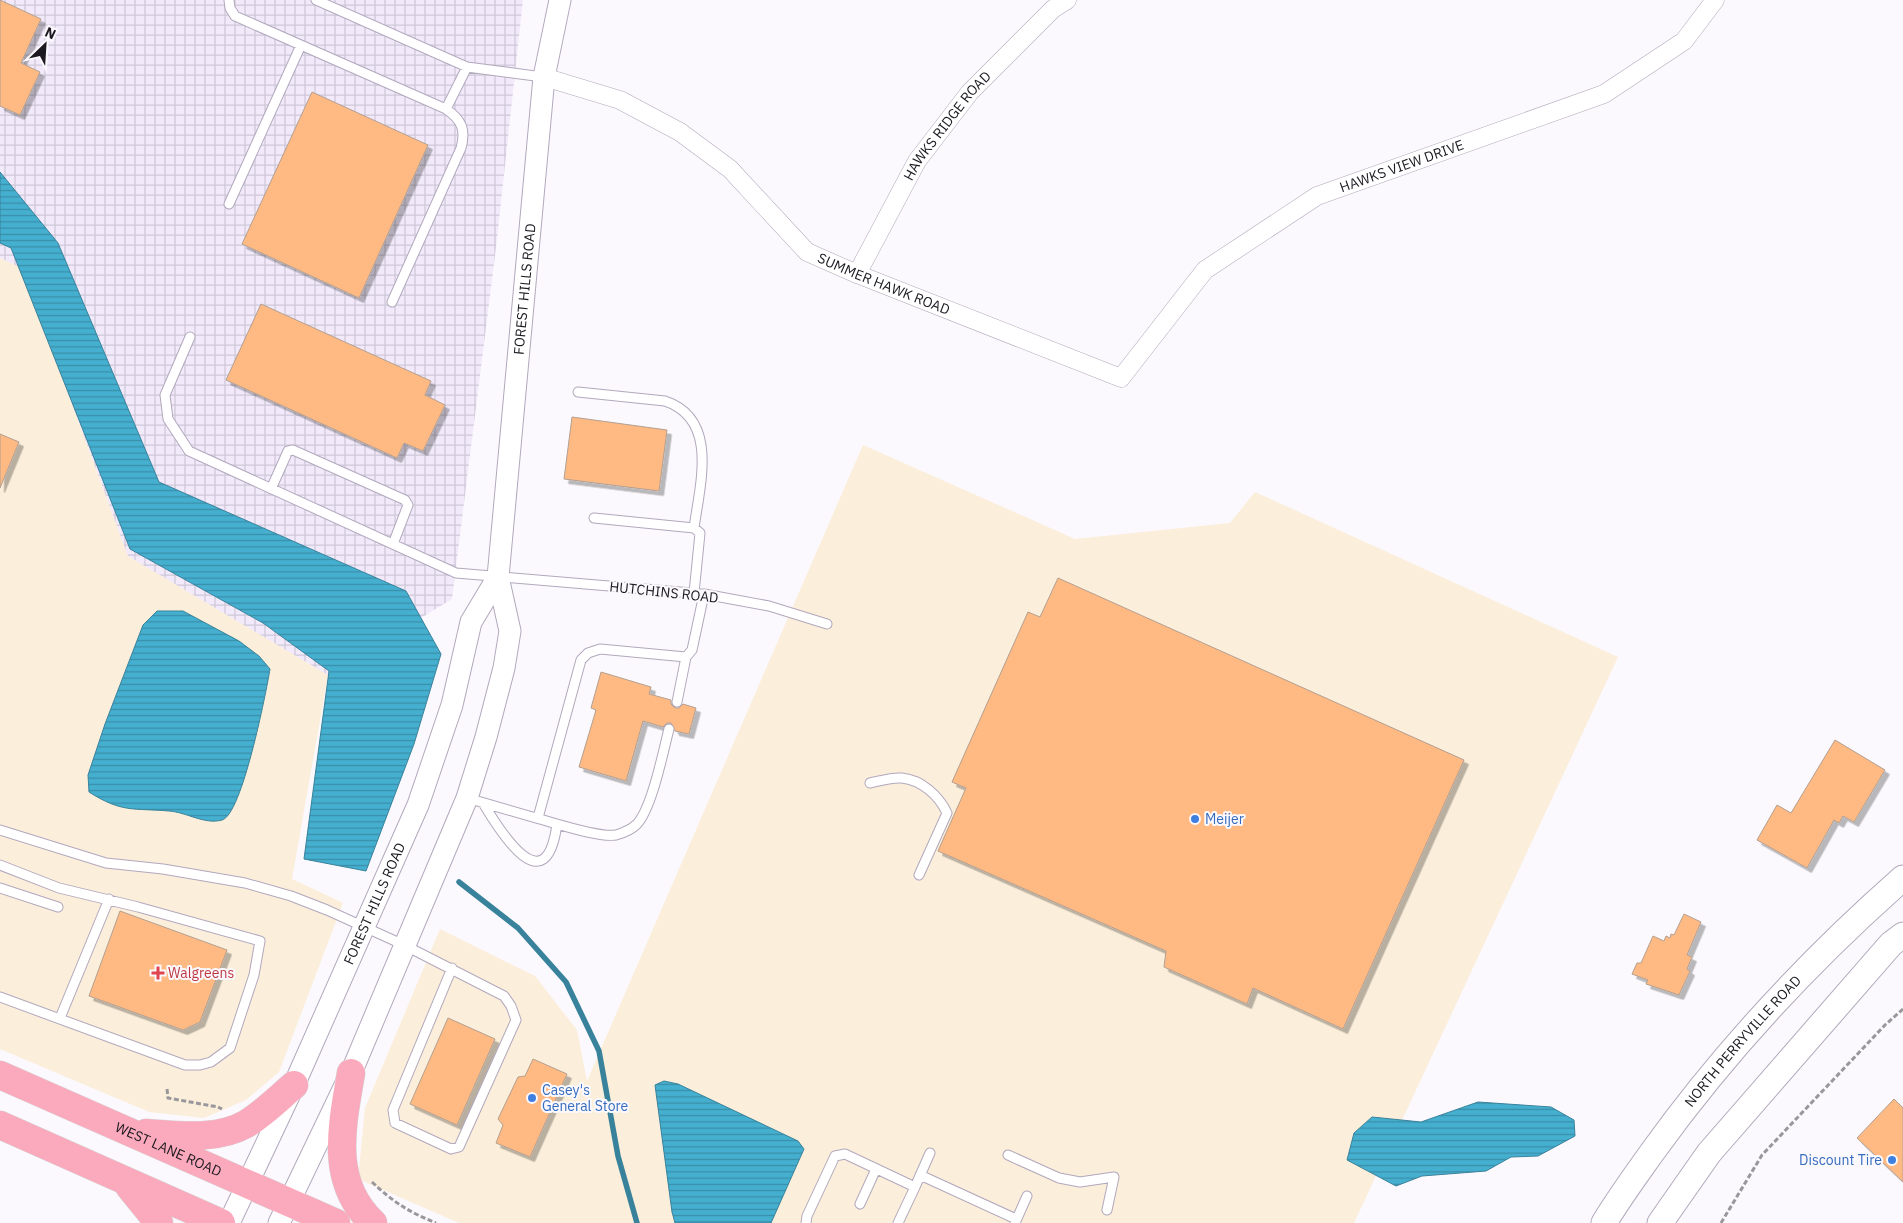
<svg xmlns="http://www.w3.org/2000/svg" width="1903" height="1223" viewBox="0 0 1903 1223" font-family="'IBM Plex Sans',sans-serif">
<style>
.commercial{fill:#fbeeda}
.industrial{fill:url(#industrial-grid)}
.water{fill:url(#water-rules);stroke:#39829b}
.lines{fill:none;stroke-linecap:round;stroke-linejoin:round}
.stream{stroke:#39829b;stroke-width:5.5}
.building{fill:#ffb983;stroke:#b39f90;filter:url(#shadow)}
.service-casing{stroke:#b2a8bd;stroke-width:11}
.minor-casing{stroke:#b2a8bd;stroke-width:19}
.tertiary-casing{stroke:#b2a8bd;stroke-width:23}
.secondary-casing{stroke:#b2a8bd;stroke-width:27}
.primary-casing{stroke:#d6d6d7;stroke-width:29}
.path{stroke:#9a979c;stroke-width:3;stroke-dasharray:5 2.5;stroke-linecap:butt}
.service{stroke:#fff;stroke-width:9}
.minor{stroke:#fff;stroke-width:18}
.tertiary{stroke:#fff;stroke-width:21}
.secondary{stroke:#fff;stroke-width:25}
.primary{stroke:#fba9bc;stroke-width:28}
.shop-dot{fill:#3f7fe0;stroke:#fbf9fd;stroke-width:2}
.health-dot{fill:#e0444e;stroke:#fbf9fd;stroke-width:2}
.labels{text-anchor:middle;stroke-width:4;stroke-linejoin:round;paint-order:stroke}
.street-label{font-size:14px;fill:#1c1920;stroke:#fbf9fd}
.shop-label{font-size:14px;fill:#366cbe;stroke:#fbf9fd;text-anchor:start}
.health-label{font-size:14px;fill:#be3a42;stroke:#fbf9fd;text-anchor:start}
</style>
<defs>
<pattern id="industrial-grid" width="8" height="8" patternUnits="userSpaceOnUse" patternTransform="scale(1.25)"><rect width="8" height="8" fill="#f2eafb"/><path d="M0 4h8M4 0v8" fill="none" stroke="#cfc8d7"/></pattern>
<pattern id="water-rules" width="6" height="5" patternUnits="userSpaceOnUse" patternTransform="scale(1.25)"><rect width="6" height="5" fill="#45afd0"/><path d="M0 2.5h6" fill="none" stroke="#398ea8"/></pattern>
<filter id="shadow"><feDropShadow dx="4.5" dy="4.5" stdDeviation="0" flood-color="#0004"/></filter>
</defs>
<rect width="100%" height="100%" fill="#fbf9fd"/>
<path class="commercial" d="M0 258 22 268 128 556 328 675 292 879 343 903 279 1072 246 1100 204 1118 149 1112 0 1049Z
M863 445 1075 539 1230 523 1255 492 1618 657 1354 1223H459L358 1179 365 1108 440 929 535 976 577 1030 587 1081Z"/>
<path class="industrial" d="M0 0H523L496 248 452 599 328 675 128 556 22 268 0 258Z"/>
<path class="water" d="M0 172 58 243 159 482 406 591 441 654 414 744 366 871 304 859 329 671 263 623 130 549 11 248 0 243Z
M157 611H183L239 641 259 656 270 669C266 693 242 815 222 820 205 825 186 812 169 811 133 808 122 813 89 792L88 775 105 724 143 625Z
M664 1081 678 1084 798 1141 804 1149 771 1223H675L672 1212 655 1085Z
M1478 1102 1551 1107 1574 1120 1575 1136 1538 1156 1511 1157 1486 1171 1422 1176 1396 1186 1347 1160 1354 1133 1372 1117 1421 1122Z"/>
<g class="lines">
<path class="stream" d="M459 882 518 928 566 982 599 1051 618 1156 637 1223"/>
</g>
<path class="building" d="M0 0 41 19 21 63 40 72 20 115 0 106Z
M312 92 428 145 359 298 242 244Z
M261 304 431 381 425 395 445 405 423 451 404 443 397 458 226 380Z
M572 417 667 430 659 491 564 479Z
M0 434 19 442 0 488Z
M1058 578 1464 760 1343 1029 1253 988 1247 1004 1164 967 1166 951 938 851 966 788 952 782 1028 612 1040 617Z
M601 672 651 687 649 694 671 700V704L675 708H679L683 704 696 708 689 734 675 731 671 723H667L663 727 643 721 626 781 579 767 596 710 591 708Z
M1835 740 1885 770 1854 822 1843 816 1839 823 1834 820 1807 868 1757 840 1777 805 1791 813Z
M120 911 227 950 200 1022 183 1030 89 996Z
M1684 914 1701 922 1687 955 1692 957 1687 969 1690 971 1679 995 1646 984 1648 980 1632 974 1637 963H1641L1653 936 1664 941 1666 936 1670 938 1671 934 1674 935Z
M448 1018 495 1039 457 1125 410 1104Z
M533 1059 567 1074 530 1157 496 1143 503 1125 498 1119 518 1077 525 1076Z
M1894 1099 1903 1108V1182L1857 1138Z"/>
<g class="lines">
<defs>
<path id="service" d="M229 0 230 8 235 16 446 109
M316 0 467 67 543 77
M229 204 301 45
M392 302 461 148C466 130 462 120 446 109L467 67
M190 337 165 395 168 419 189 451 456 573 704 594 769 606 827 624
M578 392 665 401C719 419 700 484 694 528
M271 489 288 451 293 450 405 500 408 505 393 544
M594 518 694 528 700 533 694 593
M677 702 686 657
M870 783C880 781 892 777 902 778 922 780 939 796 947 813L919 875
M467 798 536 818 539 814 581 660 588 653 600 649 686 657 692 650 704 594
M483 803C501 833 546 905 557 824
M536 818C555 823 599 838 616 835 623 833 631 830 637 824 652 808 663 752 669 729
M0 830 106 863 163 869 245 883 291 896 327 910 404 945 504 996 511 1006 516 1020 459 1147 451 1149 395 1123 393 1110 452 968
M0 865 59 888 138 907 260 941 254 975 230 1048 211 1062 200 1065H185L0 997
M0 888 58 907
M60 1018 109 899
M1008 1155 1059 1178 1080 1182 1114 1177 1107 1210
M920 1175 1016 1219
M860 1204 876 1169
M806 1223 807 1216 835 1156 845 1154 915 1187 930 1153
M898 1223 915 1187
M1015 1223 1027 1196"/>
<g id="minor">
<path id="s1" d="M544 77 620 100 680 132 730 169 807 252 857 274 1121 378 1205 270 1317 196 1604 94 1684 41 1715 0"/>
<path id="s2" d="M857 274 917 161 970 92 1053 9 1067 0"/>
</g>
<g id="tertiary">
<path id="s3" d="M229 1223 294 1085 418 805 452 705 471 622 498 577"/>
<path id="s4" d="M279 1223 351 1073 467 798 486 737 504 668 510 631 498 577 544 77 560 0"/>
</g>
<g id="secondary">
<path id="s5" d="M1604 1223C1619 1198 1636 1175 1653 1151 1725 1051 1810 960 1903 878"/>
<path d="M1660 1223 1709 1153 1891 944 1903 935"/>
</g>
<g id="primary">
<path d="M351 1073C342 1126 329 1182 373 1223"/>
<path id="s6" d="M0 1075 336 1223"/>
<path d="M0 1125 221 1223"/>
<path d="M146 1133C178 1135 216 1141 246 1124 263 1114 279 1098 294 1085"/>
<path d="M129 1186 159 1223"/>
</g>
</defs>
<use href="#service" class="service-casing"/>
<use href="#minor" class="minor-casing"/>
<use href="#tertiary" class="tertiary-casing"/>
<use href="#secondary" class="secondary-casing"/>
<use href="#primary" class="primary-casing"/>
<path class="path" d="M167 1089 168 1098 218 1107 222 1109
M372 1182C393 1202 409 1212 436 1223
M1721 1223 1762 1155 1885 1025 1903 1009"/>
<use href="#service" class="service"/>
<use href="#minor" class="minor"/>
<use href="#tertiary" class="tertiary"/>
<use href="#secondary" class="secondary"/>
<use href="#primary" class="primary"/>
</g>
<g class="shop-dot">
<circle cx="1195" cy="819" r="5"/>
<circle cx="532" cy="1098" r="5"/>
<circle cx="1892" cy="1160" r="5"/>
</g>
<path class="health-dot" d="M155.5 965.5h5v5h5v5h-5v5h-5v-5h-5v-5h5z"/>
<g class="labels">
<g class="street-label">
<text dy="5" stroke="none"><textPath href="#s2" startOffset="174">HAWKS RIDGE ROAD</textPath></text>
<text dy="5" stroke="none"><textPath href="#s1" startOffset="1022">HAWKS VIEW DRIVE</textPath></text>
<text dy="5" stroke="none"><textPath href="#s1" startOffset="406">SUMMER HAWK ROAD</textPath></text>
<text dy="5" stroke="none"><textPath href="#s4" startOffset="982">FOREST HILLS ROAD</textPath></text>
<text transform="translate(664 592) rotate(6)" y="5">HUTCHINS ROAD</text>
<text dy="5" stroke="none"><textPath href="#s3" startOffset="351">FOREST HILLS ROAD</textPath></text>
<text dy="5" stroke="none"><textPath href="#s5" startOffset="229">NORTH PERRYVILLE ROAD</textPath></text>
<text dy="5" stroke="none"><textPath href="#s6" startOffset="184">WEST LANE ROAD</textPath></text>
</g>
<g class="shop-label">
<text x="1205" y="824">Meijer</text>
<text x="542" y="1095">Casey's<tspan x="542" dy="16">General Store</tspan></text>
<text x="1882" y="1165" text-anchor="end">Discount Tire</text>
</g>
<g class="health-label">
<text x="168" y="978">Walgreens</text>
</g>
</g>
<g transform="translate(45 45) rotate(25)" stroke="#fbf9fd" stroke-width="4" paint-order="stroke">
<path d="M0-4L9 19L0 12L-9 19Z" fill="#1c1920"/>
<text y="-8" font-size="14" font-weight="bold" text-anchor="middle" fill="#1c1920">N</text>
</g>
</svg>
